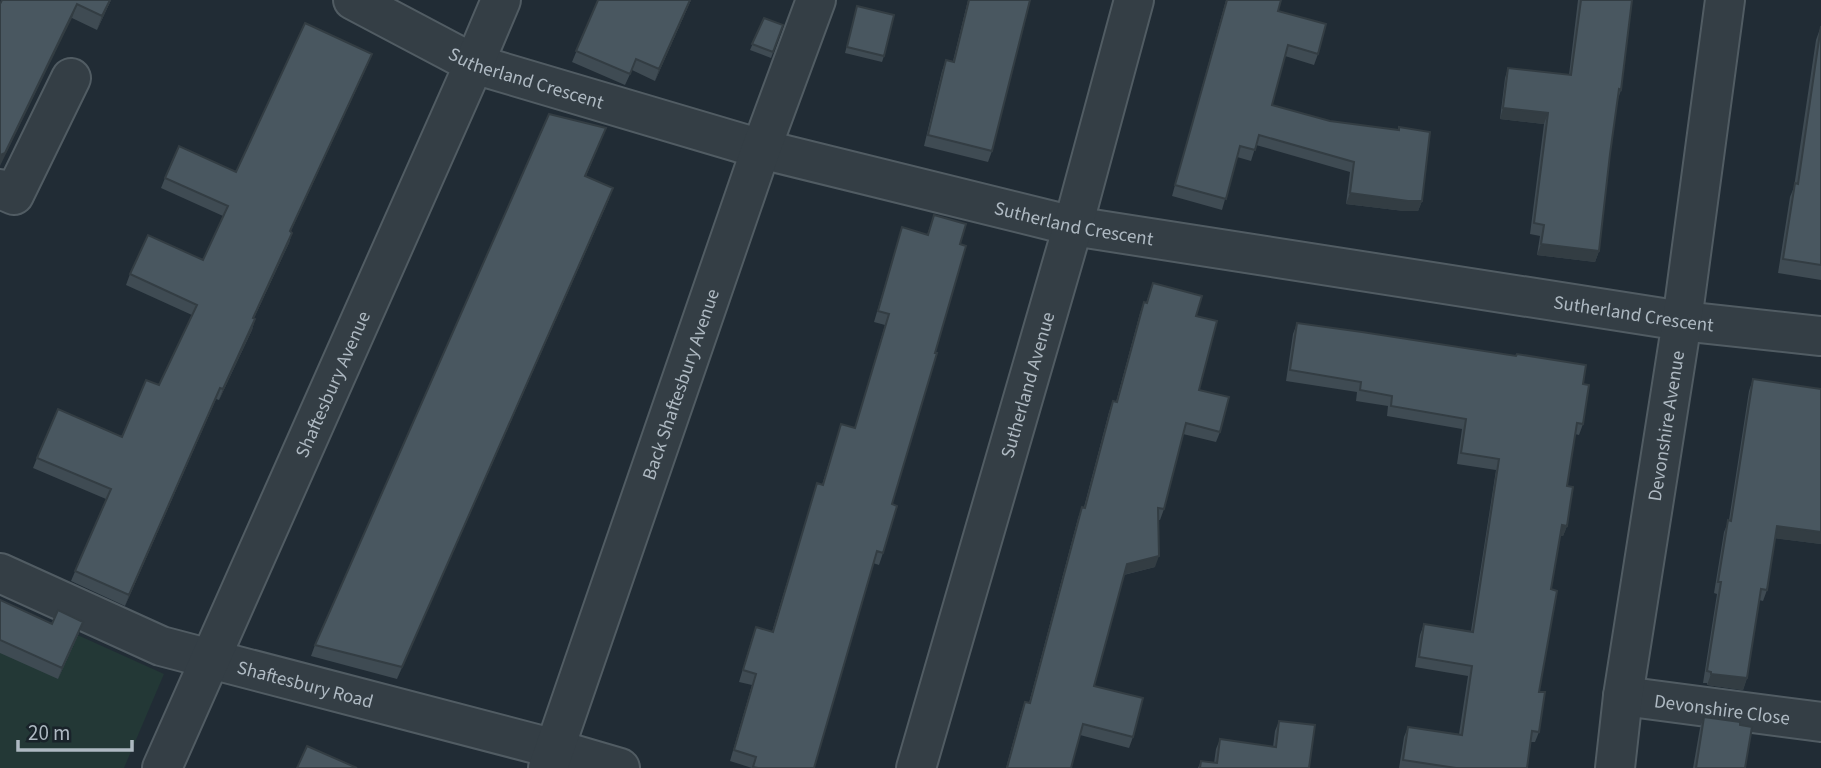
<svg xmlns="http://www.w3.org/2000/svg" width="1821" height="768" viewBox="0 0 1821 768" font-family="'Source Sans 3',sans-serif">
<style>
.green{fill:#233836}
.lines{fill:none;stroke-linecap:round;stroke-linejoin:round}
.minor-casing{stroke:#515c63;stroke-width:42}
.minor{stroke:#343e45;stroke-width:38}
.wall{fill:#3f4b53}
.shaded-wall{fill:#333d43}
.building{fill:#495760;stroke:#333d43;stroke-width:2}
.labels{text-anchor:middle;stroke-width:5;stroke-linejoin:round;paint-order:stroke}
.street-label{font-size:19px;fill:#aeb9c2;stroke:#19232a}
</style>
<rect width="100%" height="100%" fill="#212c35"/>
<path class="green" d="M0 600 164 674 124 768H0Z"/>
<g class="lines">
<defs>
<g id="minor">
<path id="s1" d="M353 0 474 64 761 149 1073 226 1682 321 1821 336"/>
<path d="M0 189 14 195 71 78"/>
<path id="s2" d="M0 573 161 646 555 749 620 768"/>
<path id="s3" d="M1623 696 1821 722"/>
<path id="s4" d="M162 768 474 64 501 0"/>
<path id="s5" d="M548 768 761 149 816 0"/>
<path id="s6" d="M916 768 1073 226 1134 0"/>
<path id="s7" d="M1615 768 1623 696 1682 321 1725 0"/>
</g>
</defs>
<use href="#minor" class="minor-casing"/>
<use href="#minor" class="minor"/>
</g>
<path class="wall" d="M111 0 97 30 72 18 0 4Z
M598 0H691L655 81 632 70 625 85 572 62Z
M968 0H1030L992 151 988 162 924 146 942 71 946 60 953 61Z
M1226 0H1281L1278 11 1318 54 1314 65 1285 56 1272 105 1422 201 1418 211H1404L1346 204 1350 172 1256 145 1251 161 1237 157 1222 210 1172 196Z
M1578 0H1632L1621 90 1618 99 1610 154 1599 251 1595 262 1537 255 1540 236 1530 234 1544 124 1500 119 1505 78 1508 68 1569 75Z
M857 6 884 56 882 62 845 53Z
M764 18 783 25 771 58 750 50Z
M1821 26V280L1778 273 1790 197 1794 187 1816 40Z
M368 64 290 232 292 233 289 243 254 318 255 319 252 330 219 400 216 399 125 606 71 581 106 499 33 468 37 458 122 437 159 385 192 315 126 285 130 274 203 260 223 216 161 188 165 178 236 172Z
M606 128 586 176 609 199 397 679 311 656 315 645Z
M934 215 960 244 892 504 883 553 879 565 873 563 814 768H752L730 761 752 685 739 682 752 638 756 627 772 632 817 483 822 485 841 424 855 428 885 325 874 322 902 227 927 235Z
M1153 283 1196 316 1199 390 1220 432 1216 442 1183 434 1164 509 1160 520H1158L1155 567 1124 575 1094 686 1133 737 1129 748 1080 735 1071 768H1006L1021 713 1025 702 1029 703 1078 518 1082 507H1084L1109 412 1113 401 1116 402 1140 313 1144 302 1146 303Z
M1297 323 1583 384V424L1579 435 1575 434 1567 486V526L1563 536H1560L1551 589 1539 692V732L1535 742H1531L1527 768H1399L1404 737 1408 727 1459 734 1468 676 1415 667 1420 635 1424 624 1471 631 1496 470 1457 464 1462 429 1387 416 1388 406 1356 401 1357 392 1286 381 1293 334Z
M1753 379 1821 544 1775 538 1767 590 1763 601 1759 600 1747 678 1743 690 1707 685V683H1703L1717 594 1714 593 1724 532 1729 520 1749 391Z
M0 600 52 624 79 633 58 679 0 653Z
M1704 717 1740 725 1745 768H1693L1700 728Z
M1279 721 1309 768H1198L1201 761 1214 763 1216 749 1220 739 1273 747 1275 731Z"/>
<path class="shaded-wall" d="M110 0H111L97 30 102 16Z
M690 0H691L655 81 659 69Z
M77 4 72 18 0 166V155Z
M372 54 368 64 286 242 290 231Z
M1503 108 1548 113 1544 124 1500 119Z
M613 188 609 199 397 679 402 667Z
M1350 193 1422 201 1418 211H1404L1346 204Z
M292 233 289 243 249 329 253 318Z
M1541 244 1599 251 1595 262 1537 255Z
M255 319 252 330 219 400 223 389Z
M220 388 216 399 125 606 129 595Z
M1562 525 1567 526 1563 536H1558Z
M1777 526 1821 532V544L1773 538Z
M1159 556 1155 567 1123 575 1127 564Z
M83 622 79 633 58 679 62 668Z
M1711 674 1747 678 1743 690 1707 685Z"/>
<path class="building" d="M2 0H110L102 16 77 4 5 153 0 155V4Z
M598 0H690L659 69 636 59 630 74 576 51Z
M969 0H1030L992 151 928 135 946 60 954 62Z
M1227 0H1281L1278 11 1326 24 1318 54 1288 45 1272 105 1330 121 1399 130V127L1430 132 1422 201H1408L1350 193 1354 162 1259 135 1255 150 1240 146 1226 199 1175 185Z
M1581 0H1632L1621 90 1619 89 1610 154 1599 251 1541 244 1544 225 1534 223 1548 113 1503 108 1508 68 1571 75Z
M857 6 894 15 884 56 847 47Z
M764 18 783 25 773 52 752 44Z
M305 23 372 54 290 231 292 233 253 318 255 319 223 389 220 388 129 595 75 571 111 489 37 458 58 409 122 437 146 380 159 385 197 305 130 274 148 235 203 260 228 206 165 178 179 146 236 172Z
M1821 26V265L1783 259 1795 183 1798 184Z
M549 114 606 128 585 176 613 188 402 667 315 645Z
M934 215 966 224 960 244 966 246 935 353H937L892 504 897 506 883 553 877 551 814 768H758L753 767 756 757 734 750 756 674 743 670 756 627 773 632 817 483 823 485 841 424 855 428 889 314 878 311 902 227 928 235Z
M1153 283 1202 296 1196 316 1217 321 1199 390 1229 397 1220 432 1186 423 1164 509 1158 508 1159 556 1127 564 1094 686 1143 698 1133 737 1083 724 1071 768H1007L1025 702 1030 703 1082 507 1085 508 1113 401 1117 402 1144 302 1147 303Z
M1297 323 1362 332 1516 356 1517 354 1586 365 1583 384 1589 385 1583 424 1577 423 1567 486 1573 487 1570 506 1567 526 1562 525 1551 589 1557 591 1539 692H1545L1539 732 1532 731 1527 768H1456L1403 760 1408 727 1462 735 1472 666 1419 657 1424 624 1473 632 1499 459 1461 453 1466 419 1391 406 1392 396 1360 390 1361 382 1290 370Z
M1753 379 1821 389V532L1777 526 1767 590 1761 589 1747 678 1711 674V672L1707 671 1721 582H1718L1728 520 1731 521Z
M0 600 52 624 58 610 83 622 62 668 0 640Z
M1704 717 1740 722V725L1752 727 1745 768H1696Z
M1279 721 1315 725 1309 768H1200L1201 761 1217 763 1220 739 1276 747Z
M307 746 357 768H297Z"/>
<g class="labels">
<g class="street-label">
<text dy="7" stroke="none"><textPath href="#s1" startOffset="191">Sutherland Crescent</textPath></text>
<text dy="7" stroke="none"><textPath href="#s1" startOffset="758">Sutherland Crescent</textPath></text>
<text dy="7" stroke="none"><textPath href="#s1" startOffset="1325">Sutherland Crescent</textPath></text>
<text dy="7" stroke="none"><textPath href="#s5" startOffset="406">Back Shaftesbury Avenue</textPath></text>
<text dy="7" stroke="none"><textPath href="#s4" startOffset="420">Shaftesbury Avenue</textPath></text>
<text dy="7" stroke="none"><textPath href="#s6" startOffset="399">Sutherland Avenue</textPath></text>
<text dy="7" stroke="none"><textPath href="#s7" startOffset="346">Devonshire Avenue</textPath></text>
<text dy="7" stroke="none"><textPath href="#s2" startOffset="326">Shaftesbury Road</textPath></text>
<text dy="7" stroke="none"><textPath href="#s3" startOffset="100">Devonshire Close</textPath></text>
</g>
</g>
<path d="M18 740v10h114v-10" fill="none" stroke="#aeb9c2" stroke-width="3.5"/>
<text x="28" y="740" font-size="21" fill="#aeb9c2" stroke="#19232a" stroke-width="5" paint-order="stroke">20 m</text>
</svg>
